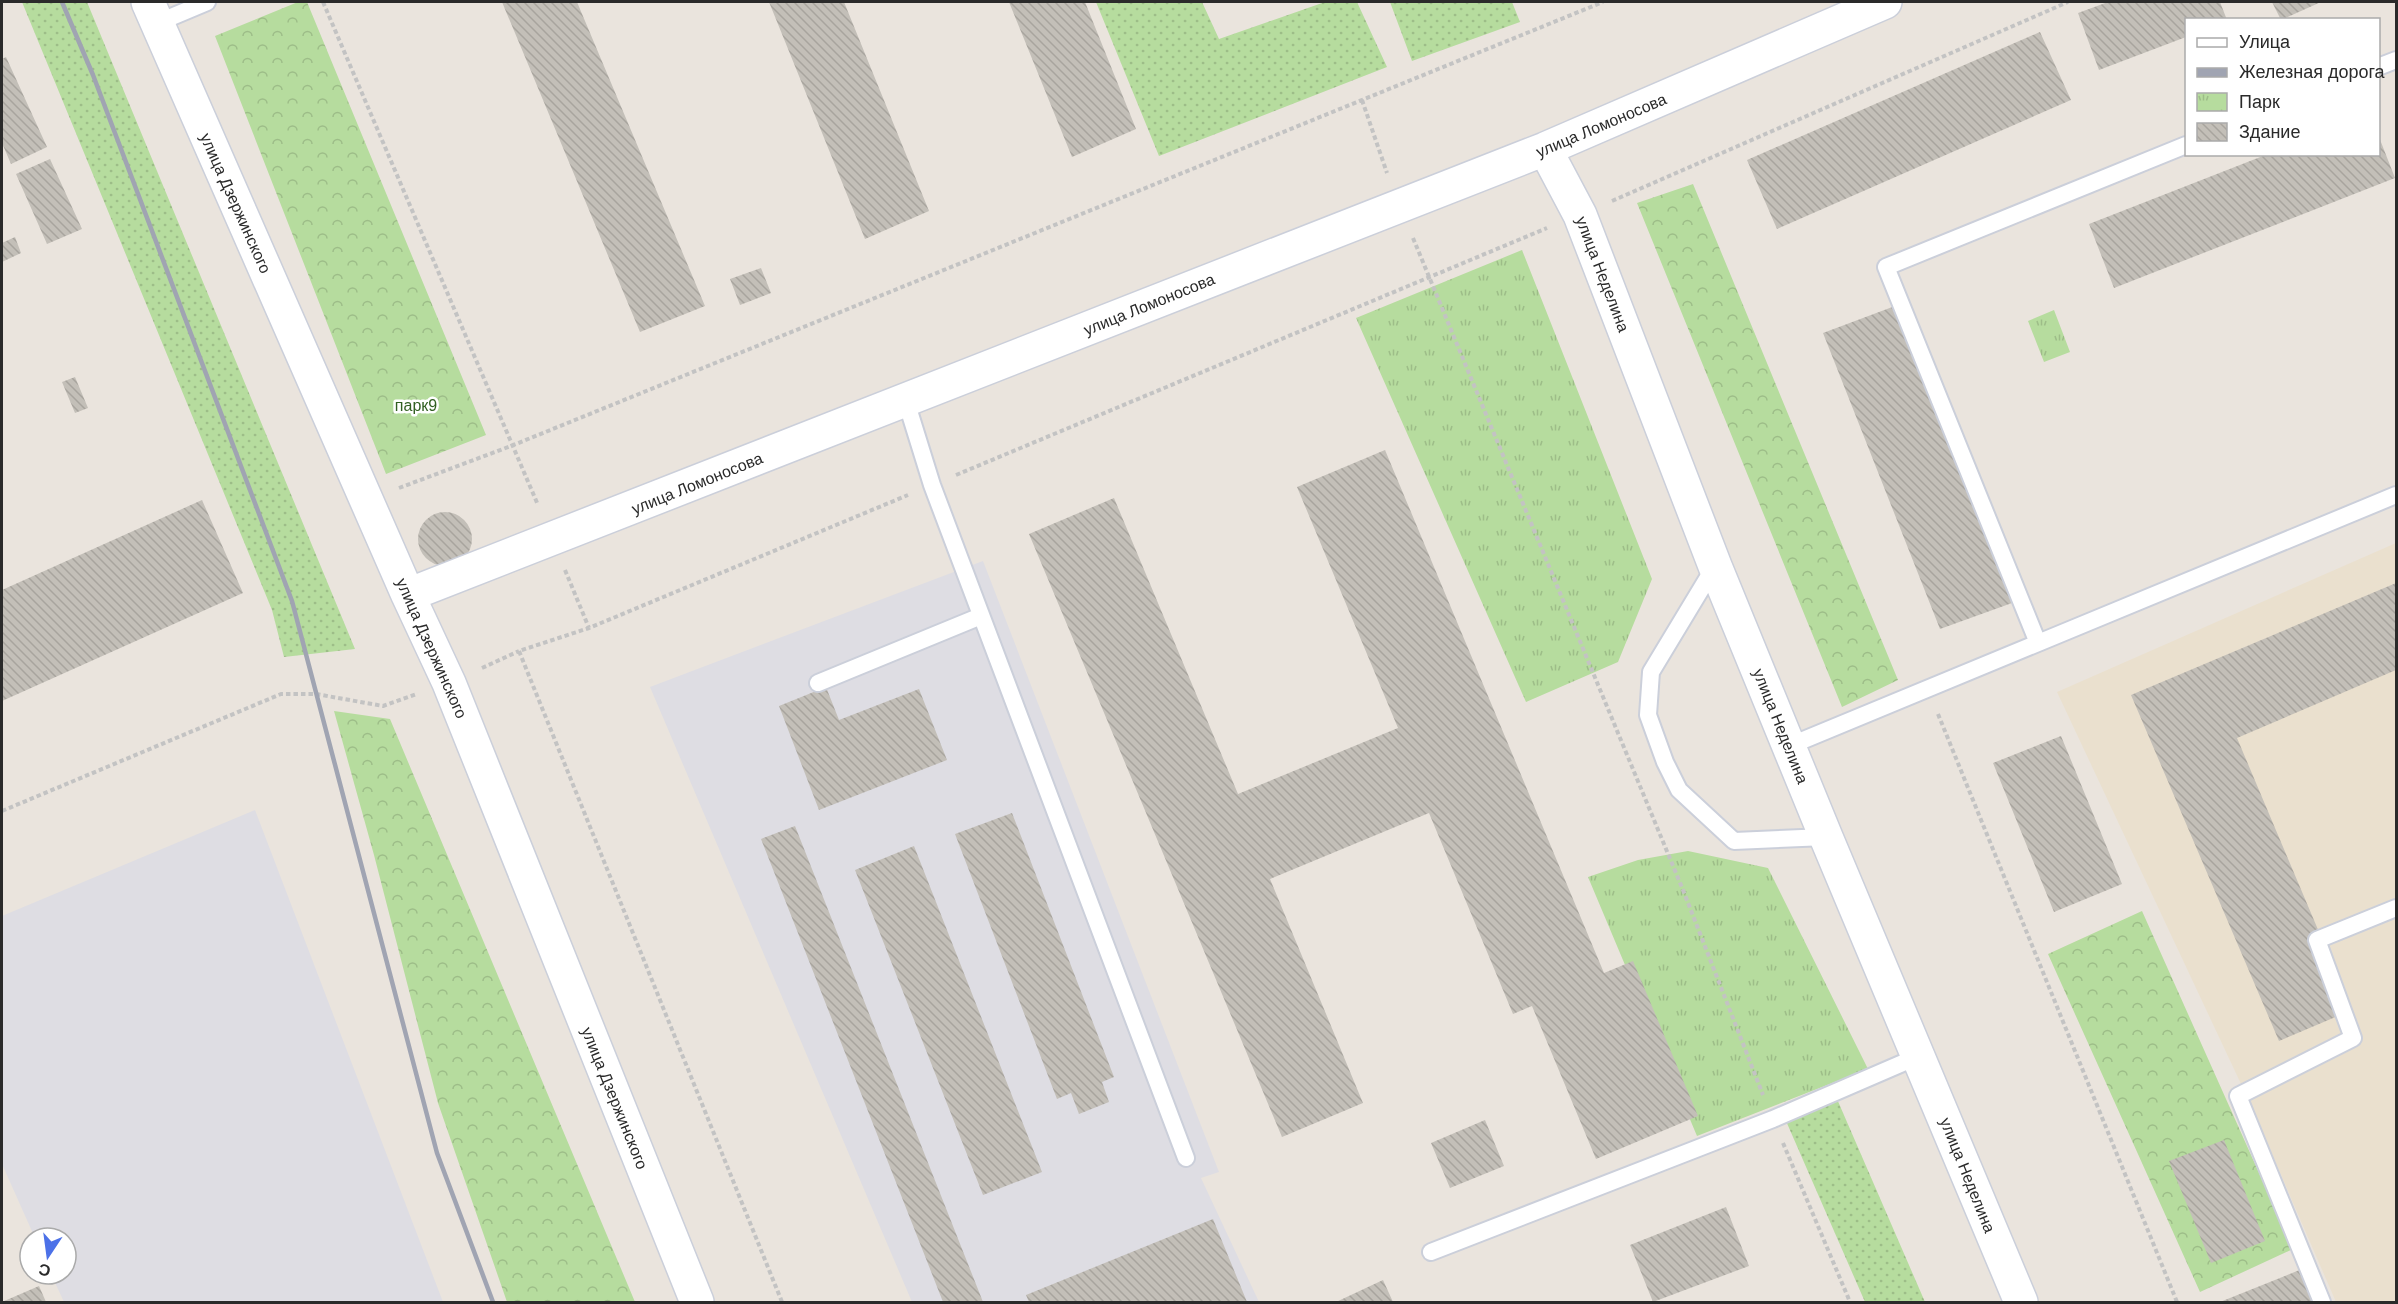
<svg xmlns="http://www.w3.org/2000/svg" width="2398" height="1304" viewBox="0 0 2398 1304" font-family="Arial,sans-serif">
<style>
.industrial{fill:#dedde3}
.education{fill:#eae0ce}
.grass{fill:url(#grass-dots)}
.forest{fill:url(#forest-crowns)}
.park{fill:url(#park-tufts)}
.building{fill:url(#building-back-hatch)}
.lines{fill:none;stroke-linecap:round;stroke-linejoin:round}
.lane-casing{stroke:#cbcfda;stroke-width:20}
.secondary-casing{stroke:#cbcfda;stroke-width:36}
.path{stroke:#c3c3c3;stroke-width:4;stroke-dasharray:4.5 3;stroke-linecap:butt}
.lane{stroke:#fff;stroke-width:16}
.secondary{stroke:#fff;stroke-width:33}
.rail{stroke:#a0a4b2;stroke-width:4.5}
.labels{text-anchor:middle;stroke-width:5;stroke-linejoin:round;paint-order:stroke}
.street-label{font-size:16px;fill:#2a2a2a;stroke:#fff}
.park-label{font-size:16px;fill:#315f21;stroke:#fff}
</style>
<defs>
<pattern id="grass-dots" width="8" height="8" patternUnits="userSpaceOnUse" patternTransform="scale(1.5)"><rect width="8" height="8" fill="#b6dc9e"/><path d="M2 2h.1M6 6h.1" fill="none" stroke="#9dbd88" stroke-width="1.8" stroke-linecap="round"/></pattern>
<pattern id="forest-crowns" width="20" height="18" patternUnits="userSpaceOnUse" patternTransform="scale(1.5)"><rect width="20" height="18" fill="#b6dc9e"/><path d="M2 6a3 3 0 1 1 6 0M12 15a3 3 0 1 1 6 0" fill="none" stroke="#9dbd88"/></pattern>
<pattern id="park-tufts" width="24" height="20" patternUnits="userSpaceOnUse" patternTransform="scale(1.5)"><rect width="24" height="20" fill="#b6dc9e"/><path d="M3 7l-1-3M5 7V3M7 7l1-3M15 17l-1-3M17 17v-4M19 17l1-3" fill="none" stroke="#9dbd88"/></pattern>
<pattern id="building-back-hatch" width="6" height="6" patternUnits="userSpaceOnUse" patternTransform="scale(1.5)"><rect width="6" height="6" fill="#c3bfb8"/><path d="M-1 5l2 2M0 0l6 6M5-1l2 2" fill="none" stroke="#a8a49e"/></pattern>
</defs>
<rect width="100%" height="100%" fill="#eae4dd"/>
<path class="industrial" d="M983 561 1219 1172 1201 1178 1259 1302H912L650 687Z
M255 810 443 1302H64L51 1274H66V1238H35L2 1164V916Z"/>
<path class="education" d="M2396 543V1302H2336L2249 1101 2057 692Z"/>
<path class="grass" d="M22 2H87L355 649 284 657 272 610Z
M1096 2H1202L1219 39 1325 2H1357L1387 67 1159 156Z
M1390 2H1512L1520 22 1412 61Z
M1837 1099 1925 1302H1865L1786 1121Z"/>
<path class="forest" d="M298 2H307L486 435 386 474 215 36Z
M1693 184 1898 680 1842 707 1637 203Z
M334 711 390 719 635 1302H507L438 1103 374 855Z
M2142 911 2293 1249 2200 1292 2048 954Z"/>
<path class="park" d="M1522 250 1652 579 1618 662 1526 702 1356 318Z
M2054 310 2070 352 2044 362 2028 321Z
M1688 851 1768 868 1868 1069 1697 1136 1588 877 1638 860Z"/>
<path class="building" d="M502 2H577L705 306 640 332Z
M769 2H844L929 211 865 239Z
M1009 2H1085L1136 129 1072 157Z
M2108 2H2220L2227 20H2186V37L2099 70 2078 13Z
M2272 2H2321L2281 20Z
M2040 32 2071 100 1777 229 1747 160Z
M6 57 47 147 11 164 2 143V59Z
M2379 137 2395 178 2114 288 2089 224 2268 154H2378Z
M50 159 82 229 47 244 16 174Z
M15 237 21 253 2 262V243Z
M761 268 771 293 740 305 730 279Z
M1895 306 2012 603 1940 629 1823 333Z
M75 377 88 408 75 413 62 382Z
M1385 450 1604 973 1633 961 1698 1116 1596 1159 1532 1006 1513 1014 1429 813 1270 879 1363 1103 1282 1137 1029 534 1114 498 1238 794 1398 728 1297 487Z
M202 500 243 593 2 701V590Z
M418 539a27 27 0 1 1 54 0a27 27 0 1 1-54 0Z
M2396 583V670L2237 738 2352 1010 2279 1041 2131 695Z
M826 687 839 720 919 689 947 760 819 810 779 706Z
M2061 736 2122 884 2054 912 1993 763Z
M1012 813 1114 1077 1102 1082 1109 1102 1079 1114 1071 1093 1057 1099 955 834Z
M795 826 983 1302H943L761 839Z
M914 846 1042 1172 983 1195 855 870Z
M1485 1120 1504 1166 1450 1188 1431 1143Z
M2224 1140 2265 1241 2211 1263 2169 1161Z
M1726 1207 1749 1266 1653 1302 1630 1245Z
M1213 1219 1247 1302H1029L1026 1295Z
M2302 1269 2316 1302H2220Z
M1383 1280 1393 1302H1336Z
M39 1286 46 1302H2Z"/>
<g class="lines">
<defs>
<path id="lane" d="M157 23 207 2
M2378 67 2396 60
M906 401 932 485 1186 1158
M1715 566 1651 672 1648 715 1665 762 1679 790 1734 841 1826 837
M2038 643 1886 267 2186 145
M818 683 981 616
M1789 746 2396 495
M1431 1252 1773 1119 1919 1056
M2322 1302 2238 1096 2353 1038 2317 940 2396 908"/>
<path id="secondary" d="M148 2 408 595 449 683 697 1302
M1545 149 1580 215 1715 566 1826 837 2021 1302
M408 595 1545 149 1885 2"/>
</defs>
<use href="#lane" class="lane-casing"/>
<use href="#secondary" class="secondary-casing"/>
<path class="path" d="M323 2 538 505
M1362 100 1387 173
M1612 201 2068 2
M1413 238 1683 890 1763 1095
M956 475 1547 228
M399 488 511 446 1603 2
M565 570 589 628
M482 668 519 651
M1938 714 2177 1302
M2 811 281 694H316L383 706 417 694
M1783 1143 1850 1302
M782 1302 519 651 589 628 908 495"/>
<use href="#lane" class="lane"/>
<use href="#secondary" class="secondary"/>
<path class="rail" d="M62 2 93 75 292 601 437 1153 493 1302"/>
</g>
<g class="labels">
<g class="street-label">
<text transform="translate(1601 125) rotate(-23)" y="6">улица Ломоносова</text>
<text transform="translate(236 203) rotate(66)" y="6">улица Дзержинского</text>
<text transform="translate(1603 274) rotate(69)" y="6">улица Неделина</text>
<text transform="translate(1149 304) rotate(-22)" y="6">улица Ломоносова</text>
<text transform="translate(697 483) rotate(-22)" y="6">улица Ломоносова</text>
<text transform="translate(432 648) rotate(66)" y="6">улица Дзержинского</text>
<text transform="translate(1781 726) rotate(68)" y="6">улица Неделина</text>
<text transform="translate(615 1098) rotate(68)" y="6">улица Дзержинского</text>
<text transform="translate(1968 1175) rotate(68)" y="6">улица Неделина</text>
</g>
<g class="park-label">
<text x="416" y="411">парк9</text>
</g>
</g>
<rect width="2398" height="1304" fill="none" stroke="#2a2a2a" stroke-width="6"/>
<rect x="2185" y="18" width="195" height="138" fill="#ffffff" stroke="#aaaaaa" stroke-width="1.5"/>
<rect x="2197" y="38" width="30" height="9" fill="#ffffff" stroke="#aaaaaa" stroke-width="1.5"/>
<text x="2239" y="48" font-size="18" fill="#2a2a2a">Улица</text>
<rect x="2197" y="68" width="30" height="9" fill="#a0a4b2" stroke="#aaaaaa" stroke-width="1.5"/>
<text x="2239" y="78" font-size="18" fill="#2a2a2a">Железная дорога</text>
<rect x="2197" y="93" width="30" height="18" fill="url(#park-tufts)" stroke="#aaaaaa" stroke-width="1.5"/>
<text x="2239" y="108" font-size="18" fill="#2a2a2a">Парк</text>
<rect x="2197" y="123" width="30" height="18" fill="url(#building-back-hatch)" stroke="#aaaaaa" stroke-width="1.5"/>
<text x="2239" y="138" font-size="18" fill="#2a2a2a">Здание</text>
<g transform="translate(48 1256) rotate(193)"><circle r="28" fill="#ffffff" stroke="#aaaaaa" stroke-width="1.5"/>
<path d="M0-4.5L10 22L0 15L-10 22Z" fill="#4c71e8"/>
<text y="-9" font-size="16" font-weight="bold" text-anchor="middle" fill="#2a2a2a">С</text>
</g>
</svg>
